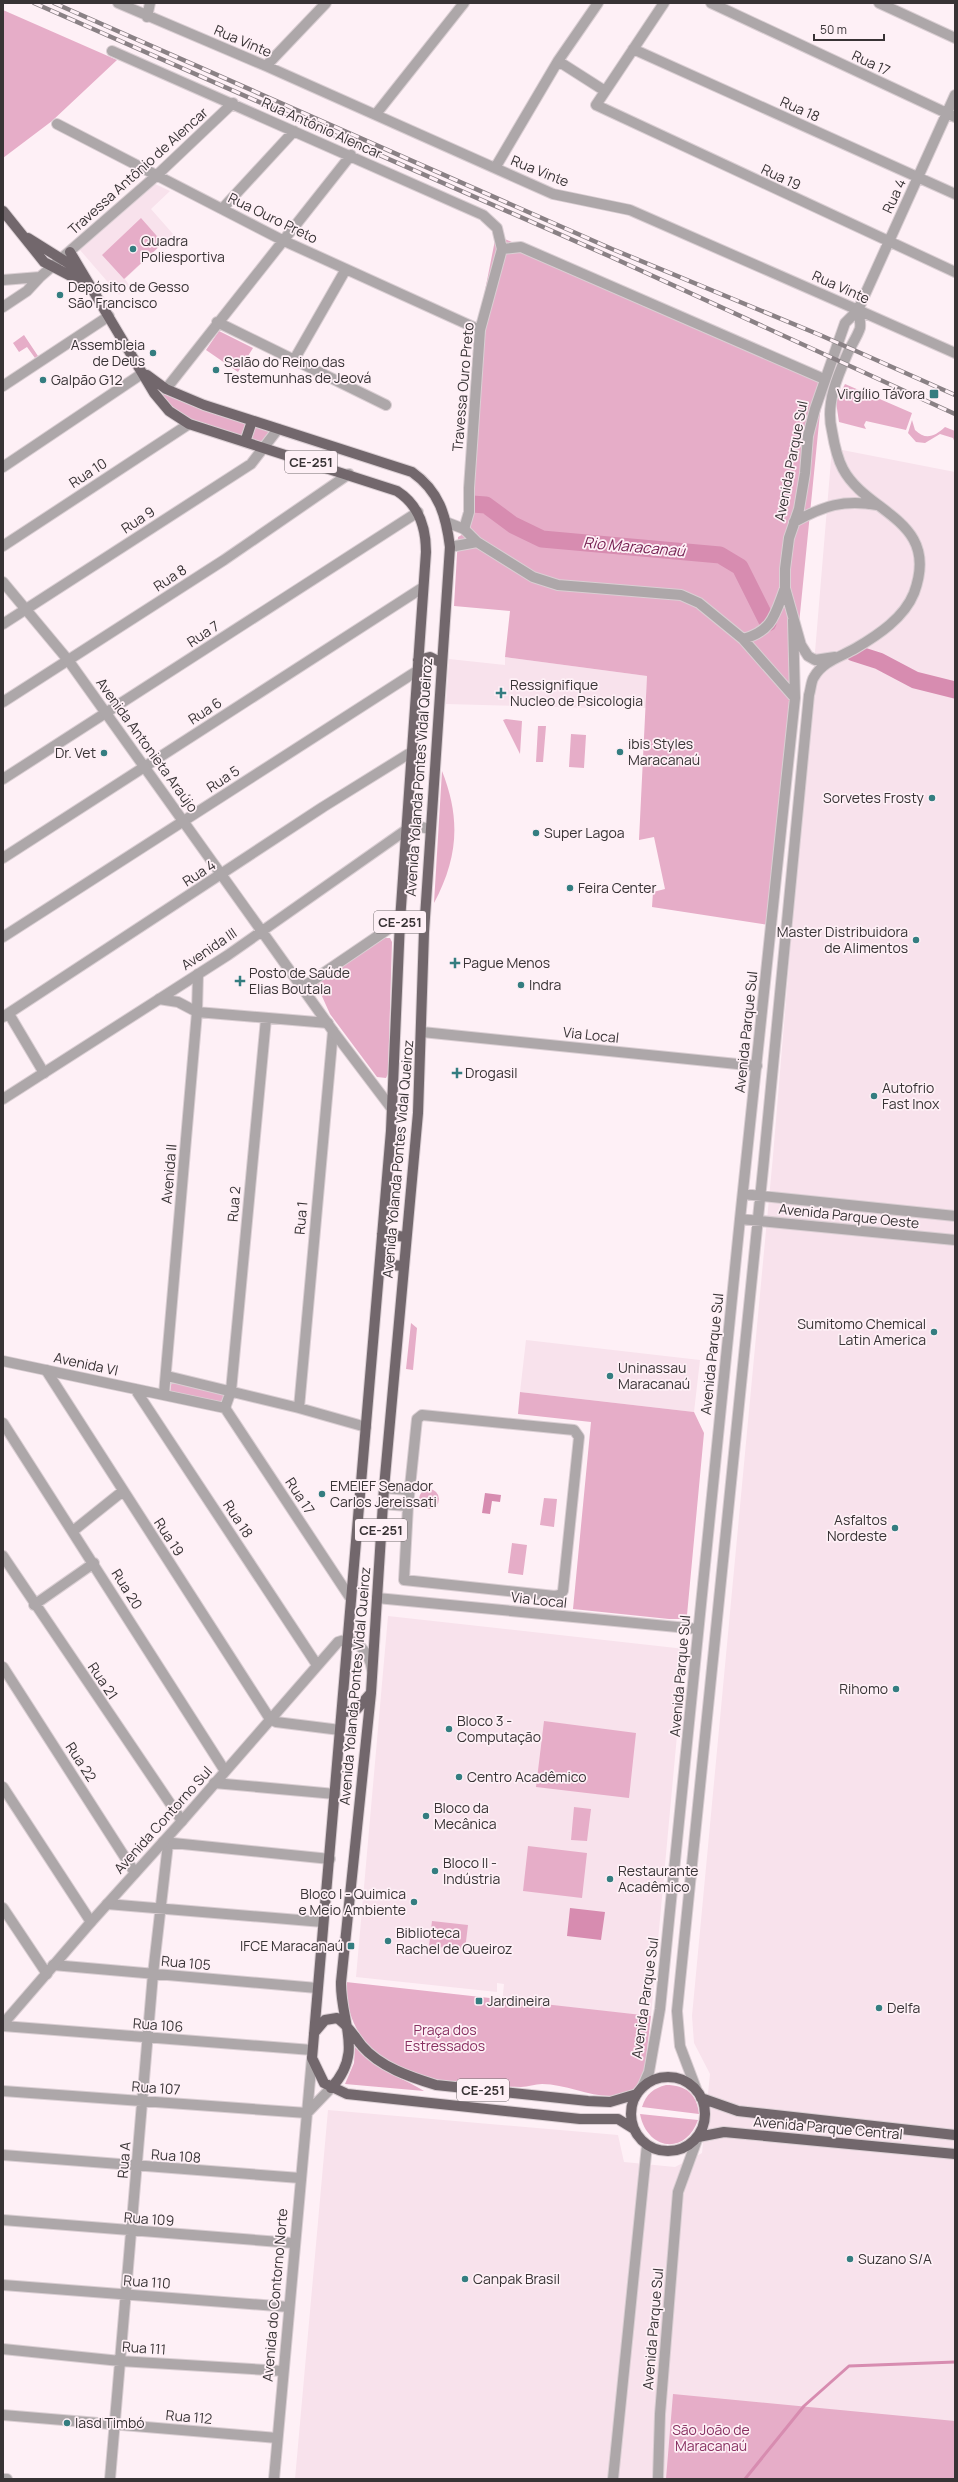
<svg xmlns="http://www.w3.org/2000/svg" width="958" height="2482" viewBox="0 0 958 2482" font-family="Manrope,sans-serif">
<style>
.built{fill:#f8e2ec}
.green{fill:#e6adc8}
.water{fill:#d78cb0}
.lines{fill:none;stroke-linecap:round;stroke-linejoin:round}
.stream{stroke:#d78cb0;stroke-width:3}
.river{stroke:#d78cb0;stroke-width:17}
.minor-casing{stroke:#daced3;stroke-width:12}
.tertiary-casing{stroke:#daced3;stroke-width:12}
.primary-casing{stroke:#daced3;stroke-width:12}
.minor{stroke:#ada7a9;stroke-width:10}
.tertiary{stroke:#ada7a9;stroke-width:10}
.primary{stroke:#72676c;stroke-width:10}
.rail-casing{stroke:#8a8185;stroke-width:4.5}
.rail{stroke:#fef0f6;stroke-width:3;stroke-dasharray:9;stroke-linecap:butt}
.poi-dot{fill:#347d80;stroke:#fef0f6;stroke-width:1.5}
.labels{text-anchor:middle;stroke-width:3.5;stroke-linejoin:round;paint-order:stroke}
.shield{fill:#fef0f6;stroke:#736c6f;stroke-width:1}
.shield-label{font-size:13px;font-weight:bold;fill:#383335}
.street-label{font-size:14px;fill:#383335;stroke:#fef0f6}
.poi-label{font-size:14px;fill:#383335;stroke:#fef0f6;text-anchor:start}
.park-label{font-size:14px;fill:#883061;stroke:#fef0f6}
.water-label{font-size:15px;font-style:italic;fill:#731d4f;stroke:#fef0f6}
</style>
<rect width="100%" height="100%" fill="#fef0f6"/>
<path class="built" d="M155 184 170 191 151 209 173 234 125 279 129 285 119 295 80 250Z
M832 448 955 472V2479H295L328 2110 618 2135 624 2162 675 2167 702 2153 710 2074 694 2043 692 2016 773 1156Z
M505 657 647 676 646 708 595 704 594 708 446 704 449 659 505 665Z
M526 1340 700 1360 694 1412 520 1392Z
M388 1616 685 1649 651 2016 508 2002 502 2004 504 1984 497 1983V1992L356 1977Z"/>
<path class="green" d="M3 10 117 60 52 121 3 158Z
M141 218 163 243 124 279 102 255Z
M496 235 827 382 820 413 769 925 652 907 653 892 665 889 654 837 639 840 647 676 505 657 510 611 454 606 458 537 467 532 477 331Z
M219 331 253 348 238 372 206 350Z
M24 335 38 356 35 358 27 347 19 352 13 343Z
M152 383 275 433 267 453 188 427Z
M845 384 912 413 906 430 866 421 864 425 866 429 839 422 836 402Z
M912 420 915 430C926 441 935 436 945 427L955 431V443L953 438 940 434 925 443 916 442 908 433Z
M506 719 522 721 520 754 503 720Z
M538 726H546L543 762H536Z
M571 734 586 735 584 768 569 767Z
M442 771C461 819 458 858 434 903Z
M385 938H390L392 942 388 1074 386 1078 377 1077 330 1014 316 983Z
M411 1323 417 1328 413 1370 406 1369Z
M172 1379 226 1395 222 1404 170 1393Z
M520 1392 694 1412 704 1433 687 1615 681 1619H669L573 1609 591 1422 518 1414Z
M419 1499a10 10 0 1 1 20 0a10 10 0 1 1-20 0Z
M544 1498 557 1499 554 1527 540 1525Z
M512 1543 527 1545 523 1575 508 1573Z
M544 1721 636 1733 629 1798 536 1787Z
M574 1807 591 1809 587 1841 571 1840Z
M528 1846 587 1853 582 1898 523 1891Z
M432 1921 468 1925 465 1950 429 1946Z
M346 1982 651 2016 644 2075 634 2090C628 2092 620 2095 614 2096 589 2097 566 2084 542 2084 535 2084 528 2087 521 2087 448 2087 345 2076 346 1982Z
M355 2047C374 2070 400 2076 424 2091L345 2084 354 2063Z
M666 2085C686 2085 697 2094 699 2114L642 2107C646 2094 654 2088 666 2085Z
M640 2114 698 2120C685 2156 647 2150 640 2114Z
M673 2394 955 2421V2479H666Z"/>
<path class="water" d="M485 1493 501 1495 500 1502 492 1501 490 1514 482 1513Z
M570 1908 605 1912 601 1940 567 1936Z"/>
<g class="lines">
<path class="stream" d="M745 2479 804 2406 849 2366 955 2362"/>
<path class="river" d="M472 504 486 505 513 525 542 539 720 555 740 567 768 623
M854 653 879 661 915 680 955 690"/>
<defs>
<path id="minor" d="M118 3 266 66 553 194 630 210 858 310 955 95
M664 3 596 105 955 272
M711 3 955 117
M879 3 955 38
M147 17 150 3
M633 49 955 194
M112 51 483 215 497 228 502 249 480 330 469 488V512L464 529
M558 61 605 91
M266 66 326 3
M376 114 464 3
M57 124 282 240 480 330
M495 168 558 61 598 3
M222 209 294 131
M502 249 521 247 824 379
M3 280 40 277
M3 307 27 291 40 277 156 176 233 103
M217 322 386 405
M294 360 346 269
M3 386 109 316
M166 389 351 155
M3 467 143 373
M3 546 189 424
M3 624 251 464 278 429
M3 702 224 560 349 474
M3 779 418 512
M3 858 422 588
M3 937 417 671
M303 987 400 921
M159 999 178 1002 197 1012 328 1023
M9 1014 44 1073
M3 1017 323 807 410 753
M422 1032 757 1066
M46 1370 270 1719 276 1722 340 1730
M167 1376 299 1408 366 1427
M164 1394 197 1012 198 974
M225 1408 231 1391 266 1019
M299 1408 333 1031
M422 1415 574 1430 579 1437 563 1591 560 1595 555 1596 404 1580 408 1506 417 1419Z
M3 1423 225 1771
M384 1488 409 1490
M382 1504 408 1506
M73 1531 123 1491
M3 1556 182 1821
M377 1598 698 1629
M34 1605 94 1563
M3 1667 135 1873
M214 1783 335 1794
M3 1787 91 1922
M163 1842 330 1859
M107 1904 323 1922
M3 1908 47 1974
M53 1965 317 1988
M3 2026 312 2050
M3 2091 307 2113
M3 2155 300 2178
M3 2220 293 2243
M3 2285 289 2307
M3 2349 120 2361 283 2371
M3 2415 277 2438
M3 2479H7
M110 2479 153 1974 168 1844"/>
<path id="tertiary" d="M858 310 955 353
M446 522 464 529 477 542 533 577 558 585 681 595 699 603 743 639C773 631 775 614 785 588
M794 522C824 506 843 499 877 505
M450 547 477 542
M3 582 68 660 333 1031 392 1109
M743 639 795 698
M835 657 815 660 808 656 801 645 785 588V569L789 538 799 509 805 473 808 436 815 409 845 323 858 310
M3 1099 228 955 406 830 416 826 430 829
M743 1194 955 1216
M740 1219 955 1240
M3 1361 225 1408 351 1599
M135 1389 317 1665
M3 2024 91 1922 182 1821 338 1642C356 1635 370 1654 372 1670
M642 2088 649 2072 660 2009 740 1219 795 698 793 620
M697 2091 680 2046 677 2011C722 1572 768 1134 809 695 811 689 811 681 814 677 823 661 841 657 856 648 878 635 904 618 914 593 941 520 867 514 843 469 837 458 834 443 832 431 825 403 838 375 849 350 852 344 858 335 860 328 861 323 859 315 858 310
M307 2113 331 2088
M274 2479 312 2058
M613 2479 647 2145
M658 2479 660 2414 678 2192 698 2137"/>
<path id="primary" d="M3 211 44 262 88 285
M28 238 79 270
M70 252 154 393 169 411 189 424 397 491C419 505 426 527 426 552L400 921 391 1131 312 2058 324 2083 347 2094 580 2119H618L634 2129
M147 375 166 389 204 405 412 472C439 491 446 515 450 547L424 932 418 1113 384 1488 371 1693 341 1982C340 2022 365 2052 331 2088
M245 442 252 421
M418 660 430 657 440 662
M382 1234 406 1237
M380 1264 403 1266
M342 1713 357 1709 370 1694
M314 2033 325 2020 337 2018C348 2025 354 2036 362 2046 380 2067 410 2077 436 2085L588 2101 610 2102 637 2094
M631 2114a37 37 0 1 1 74 0a37 37 0 1 1-74 0Z
M701 2098 738 2111 955 2135
M698 2137 724 2132 955 2154"/>
</defs>
<use href="#minor" class="minor-casing"/>
<use href="#tertiary" class="tertiary-casing"/>
<use href="#primary" class="primary-casing"/>
<use href="#minor" class="minor"/>
<use href="#tertiary" class="tertiary"/>
<use href="#primary" class="primary"/>
<defs>
<path id="rail" d="M34 3 609 256 955 414
M54 3 612 249 820 335 955 395"/>
</defs>
<use href="#rail" class="rail-casing"/>
<use href="#rail" class="rail"/>
</g>
<g class="poi-dot">
<circle cx="133" cy="249" r="4"/>
<circle cx="60" cy="295" r="4"/>
<circle cx="153" cy="353" r="4"/>
<circle cx="216" cy="370" r="4"/>
<circle cx="43" cy="380" r="4"/>
<rect x="929" y="389" width="10" height="10" rx="2"/>
<path d="M499 687h4v4h4v4h-4v4h-4v-4h-4v-4h4z"/>
<circle cx="620" cy="752" r="4"/>
<circle cx="104" cy="753" r="4"/>
<circle cx="932" cy="798" r="4"/>
<circle cx="536" cy="833" r="4"/>
<circle cx="570" cy="888" r="4"/>
<circle cx="916" cy="940" r="4"/>
<path d="M453 957h4v4h4v4h-4v4h-4v-4h-4v-4h4z"/>
<path d="M238 975h4v4h4v4h-4v4h-4v-4h-4v-4h4z"/>
<circle cx="521" cy="985" r="4"/>
<path d="M455 1067h4v4h4v4h-4v4h-4v-4h-4v-4h4z"/>
<circle cx="874" cy="1096" r="4"/>
<circle cx="934" cy="1332" r="4"/>
<circle cx="610" cy="1376" r="4"/>
<circle cx="322" cy="1494" r="4"/>
<circle cx="895" cy="1528" r="4"/>
<circle cx="896" cy="1689" r="4"/>
<circle cx="449" cy="1729" r="4"/>
<circle cx="459" cy="1777" r="4"/>
<circle cx="426" cy="1816" r="4"/>
<circle cx="435" cy="1871" r="4"/>
<circle cx="610" cy="1879" r="4"/>
<circle cx="414" cy="1902" r="4"/>
<circle cx="388" cy="1941" r="4"/>
<rect x="347" y="1942" width="8" height="8" rx="2"/>
<rect x="475" y="1997" width="8" height="8" rx="2"/>
<circle cx="879" cy="2008" r="4"/>
<circle cx="850" cy="2259" r="4"/>
<circle cx="465" cy="2279" r="4"/>
<circle cx="67" cy="2423" r="4"/>
</g>
<g class="labels">
<g class="shield">
<rect x="285" y="451" width="52" height="22" rx="3"/>
<rect x="374" y="911" width="52" height="22" rx="3"/>
<rect x="355" y="1519" width="52" height="22" rx="3"/>
<rect x="457" y="2079" width="52" height="22" rx="3"/>
</g>
<g class="shield-label">
<text x="311" y="467">CE-251</text>
<text x="400" y="927">CE-251</text>
<text x="381" y="1535">CE-251</text>
<text x="483" y="2095">CE-251</text>
</g>
<g class="street-label">
<text transform="translate(243 41) rotate(23)" y="5">Rua Vinte</text>
<text transform="translate(871 63) rotate(25)" y="5">Rua 17</text>
<text transform="translate(800 109) rotate(24)" y="5">Rua 18</text>
<text transform="translate(322 128) rotate(24)" y="5">Rua Antônio Alencar</text>
<text transform="translate(138 171) rotate(-42)" y="5">Travessa Antônio de Alencar</text>
<text transform="translate(540 171) rotate(22)" y="5">Rua Vinte</text>
<text transform="translate(781 177) rotate(25)" y="5">Rua 19</text>
<text transform="translate(894 196) rotate(-65)" y="5">Rua 4</text>
<text transform="translate(273 218) rotate(26)" y="5">Rua Ouro Preto</text>
<text transform="translate(841 287) rotate(24)" y="5">Rua Vinte</text>
<text transform="translate(463 387) rotate(-85)" y="5">Travessa Ouro Preto</text>
<text transform="translate(791 461) rotate(-79)" y="5">Avenida Parque Sul</text>
<text transform="translate(88 473) rotate(-33)" y="5">Rua 10</text>
<text transform="translate(138 520) rotate(-33)" y="5">Rua 9</text>
<text transform="translate(170 578) rotate(-33)" y="5">Rua 8</text>
<text transform="translate(203 634) rotate(-33)" y="5">Rua 7</text>
<text transform="translate(205 711) rotate(-33)" y="5">Rua 6</text>
<text transform="translate(147 745) rotate(54)" y="5">Avenida Antonieta Araújo</text>
<text transform="translate(419 777) rotate(-86)" y="5">Avenida Yolanda Pontes Vidal Queiroz</text>
<text transform="translate(223 779) rotate(-33)" y="5">Rua 5</text>
<text transform="translate(199 873) rotate(-33)" y="5">Rua 4</text>
<text transform="translate(209 949) rotate(-34)" y="5">Avenida III</text>
<text transform="translate(746 1032) rotate(-84)" y="5">Avenida Parque Sul</text>
<text transform="translate(591 1035) rotate(6)" y="5">Via Local</text>
<text transform="translate(398 1159) rotate(-85)" y="5">Avenida Yolanda Pontes Vidal Queiroz</text>
<text transform="translate(169 1174) rotate(-85)" y="5">Avenida II</text>
<text transform="translate(234 1204) rotate(-85)" y="5">Rua 2</text>
<text transform="translate(849 1216) rotate(6)" y="5">Avenida Parque Oeste</text>
<text transform="translate(301 1218) rotate(-85)" y="5">Rua 1</text>
<text transform="translate(712 1354) rotate(-84)" y="5">Avenida Parque Sul</text>
<text transform="translate(86 1364) rotate(12)" y="5">Avenida VI</text>
<text transform="translate(300 1496) rotate(57)" y="5">Rua 17</text>
<text transform="translate(238 1519) rotate(57)" y="5">Rua 18</text>
<text transform="translate(169 1537) rotate(57)" y="5">Rua 19</text>
<text transform="translate(127 1589) rotate(58)" y="5">Rua 20</text>
<text transform="translate(539 1600) rotate(6)" y="5">Via Local</text>
<text transform="translate(680 1676) rotate(-85)" y="5">Avenida Parque Sul</text>
<text transform="translate(103 1681) rotate(56)" y="5">Rua 21</text>
<text transform="translate(355 1686) rotate(-85)" y="5">Avenida Yolanda Pontes Vidal Queiroz</text>
<text transform="translate(81 1762) rotate(57)" y="5">Rua 22</text>
<text transform="translate(163 1820) rotate(-48)" y="5">Avenida Contorno Sul</text>
<text transform="translate(186 1963) rotate(5)" y="5">Rua 105</text>
<text transform="translate(645 1998) rotate(-82)" y="5">Avenida Parque Sul</text>
<text transform="translate(158 2025) rotate(4)" y="5">Rua 106</text>
<text transform="translate(156 2088) rotate(4)" y="5">Rua 107</text>
<text transform="translate(828 2128) rotate(5)" y="5">Avenida Parque Central</text>
<text transform="translate(176 2156) rotate(4)" y="5">Rua 108</text>
<text transform="translate(124 2160) rotate(-85)" y="5">Rua A</text>
<text transform="translate(149 2219) rotate(4)" y="5">Rua 109</text>
<text transform="translate(147 2282) rotate(4)" y="5">Rua 110</text>
<text transform="translate(275 2295) rotate(-85)" y="5">Avenida do Contorno Norte</text>
<text transform="translate(653 2329) rotate(-85)" y="5">Avenida Parque Sul</text>
<text transform="translate(144 2348) rotate(4)" y="5">Rua 111</text>
<text transform="translate(189 2417) rotate(5)" y="5">Rua 112</text>
</g>
<g class="poi-label">
<text x="141" y="246">Quadra<tspan x="141" dy="16">Poliesportiva</tspan></text>
<text x="68" y="292">Depósito de Gesso<tspan x="68" dy="16">São Francisco</tspan></text>
<text x="145" y="350" text-anchor="end">Assembleia<tspan x="145" dy="16">de Deus</tspan></text>
<text x="224" y="367">Salão do Reino das<tspan x="224" dy="16">Testemunhas de Jeová</tspan></text>
<text x="51" y="385">Galpão G12</text>
<text x="925" y="399" text-anchor="end">Virgílio Távora</text>
<text x="510" y="690">Ressignifique<tspan x="510" dy="16">Nucleo de Psicologia</tspan></text>
<text x="628" y="749">ibis Styles<tspan x="628" dy="16">Maracanaú</tspan></text>
<text x="96" y="758" text-anchor="end">Dr. Vet</text>
<text x="924" y="803" text-anchor="end">Sorvetes Frosty</text>
<text x="544" y="838">Super Lagoa</text>
<text x="578" y="893">Feira Center</text>
<text x="908" y="937" text-anchor="end">Master Distribuidora<tspan x="908" dy="16">de Alimentos</tspan></text>
<text x="463" y="968">Pague Menos</text>
<text x="249" y="978">Posto de Saúde<tspan x="249" dy="16">Elias Boutala</tspan></text>
<text x="529" y="990">Indra</text>
<text x="465" y="1078">Drogasil</text>
<text x="882" y="1093">Autofrio<tspan x="882" dy="16">Fast Inox</tspan></text>
<text x="926" y="1329" text-anchor="end">Sumitomo Chemical<tspan x="926" dy="16">Latin America</tspan></text>
<text x="618" y="1373">Uninassau<tspan x="618" dy="16">Maracanaú</tspan></text>
<text x="330" y="1491">EMEIEF Senador<tspan x="330" dy="16">Carlos Jereissati</tspan></text>
<text x="887" y="1525" text-anchor="end">Asfaltos<tspan x="887" dy="16">Nordeste</tspan></text>
<text x="888" y="1694" text-anchor="end">Rihomo</text>
<text x="457" y="1726">Bloco 3 -<tspan x="457" dy="16">Computação</tspan></text>
<text x="467" y="1782">Centro Acadêmico</text>
<text x="434" y="1813">Bloco da<tspan x="434" dy="16">Mecânica</tspan></text>
<text x="443" y="1868">Bloco II -<tspan x="443" dy="16">Indústria</tspan></text>
<text x="618" y="1876">Restaurante<tspan x="618" dy="16">Acadêmico</tspan></text>
<text x="406" y="1899" text-anchor="end">Bloco I - Quimica<tspan x="406" dy="16">e Meio Ambiente</tspan></text>
<text x="396" y="1938">Biblioteca<tspan x="396" dy="16">Rachel de Queiroz</tspan></text>
<text x="343" y="1951" text-anchor="end">IFCE Maracanaú</text>
<text x="487" y="2006">Jardineira</text>
<text x="887" y="2013">Delfa</text>
<text x="858" y="2264">Suzano S/A</text>
<text x="473" y="2284">Canpak Brasil</text>
<text x="75" y="2428">Iasd Timbó</text>
</g>
<g class="park-label">
<text x="445" y="2035">Praça dos<tspan x="445" dy="16">Estressados</tspan></text>
<text x="711" y="2435">São João de<tspan x="711" dy="16">Maracanaú</tspan></text>
</g>
<g class="water-label">
<text transform="translate(634 547) rotate(5)" y="5">Rio Maracanaú</text>
</g>
</g>
<rect width="958" height="2482" fill="none" stroke="#383335" stroke-width="8"/>
<path d="M814 34v6h70v-6" fill="none" stroke="#383335" stroke-width="2"/>
<text x="820" y="34" font-size="12" fill="#383335" stroke="#fef0f6" stroke-width="3" paint-order="stroke">50 m</text>
</svg>
